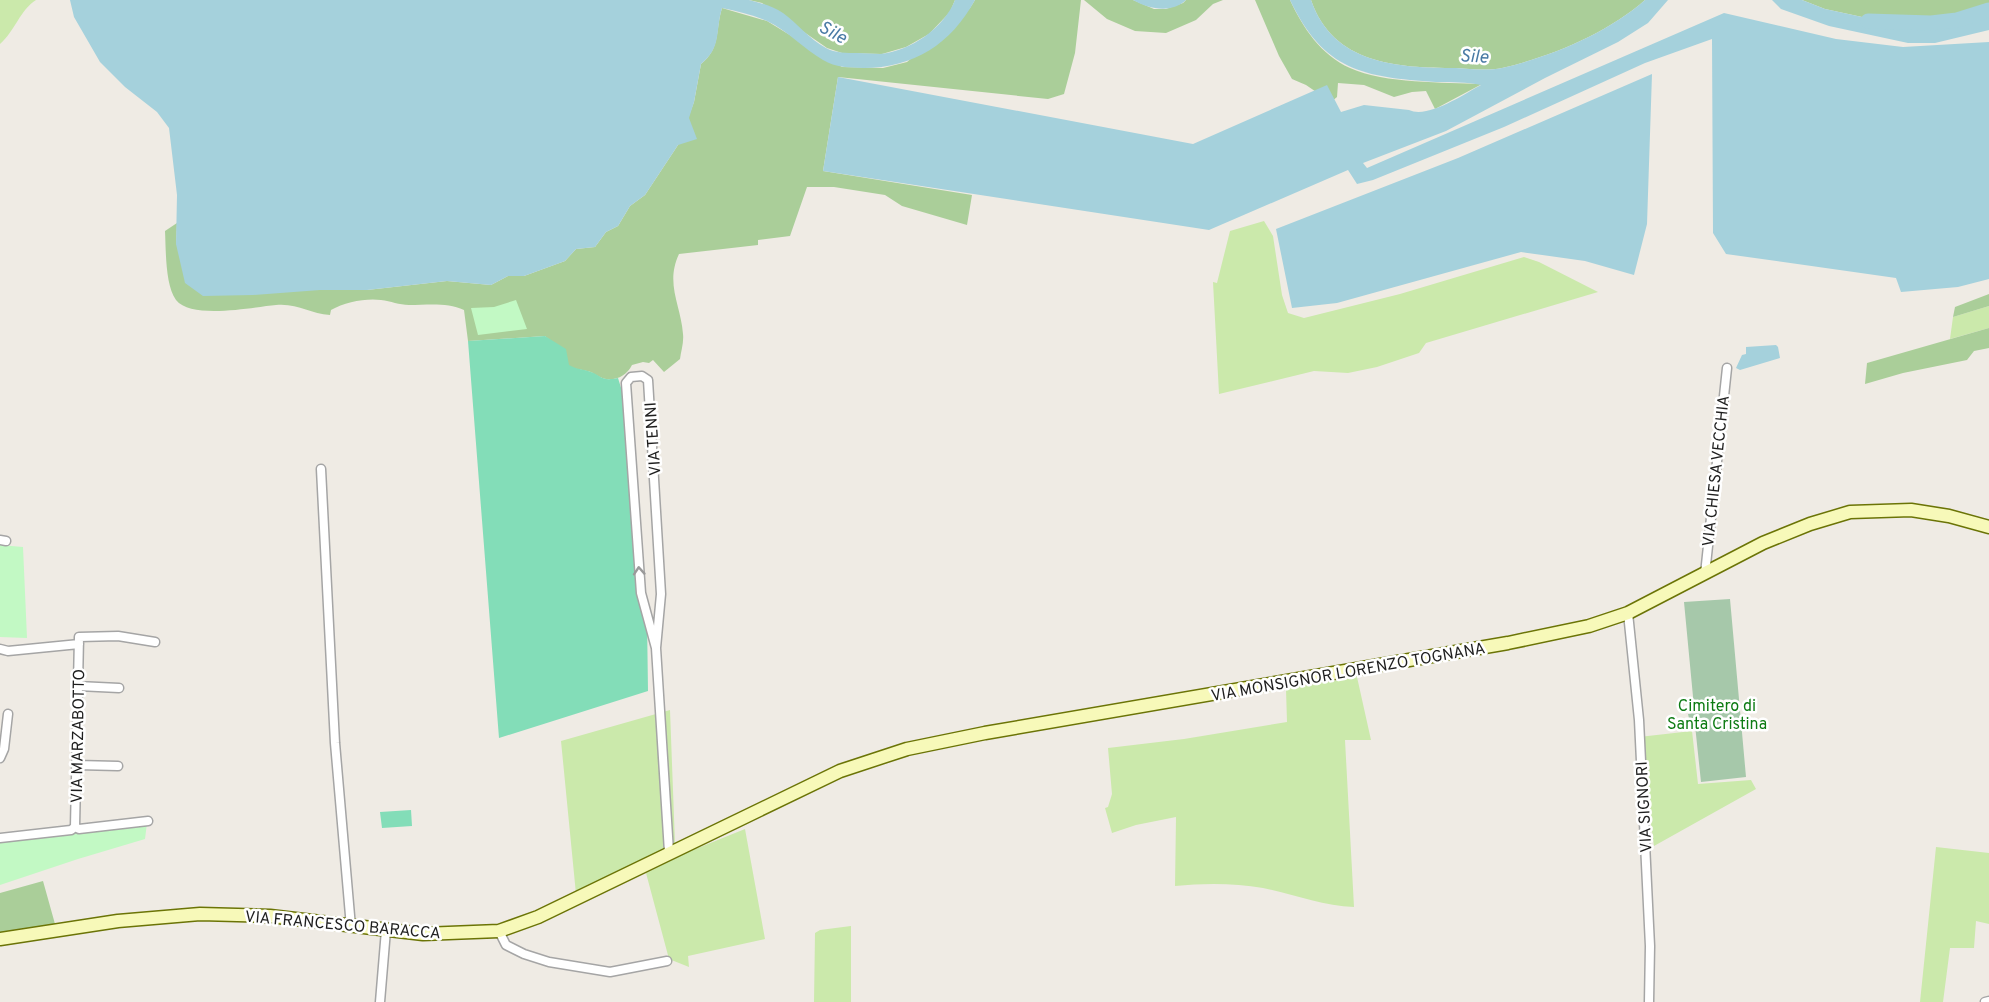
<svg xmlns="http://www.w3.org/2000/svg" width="1989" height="1002" viewBox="0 0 1989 1002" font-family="Overpass,sans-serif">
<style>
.grass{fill:#cbe9ab}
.forest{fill:#aace99}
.cemetery{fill:#a6c8aa}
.park{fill:#c2f9c4}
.pitch{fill:#83ddb8}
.water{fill:#a5d1dc}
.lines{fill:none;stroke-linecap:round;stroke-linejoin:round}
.river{stroke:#a5d1dc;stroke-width:15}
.street-casing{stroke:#a5a5a5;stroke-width:11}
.secondary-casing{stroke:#6b7406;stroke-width:15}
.street{stroke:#fff;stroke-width:8}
.secondary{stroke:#f7f9b9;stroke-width:12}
.oneway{stroke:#9a9a9a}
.labels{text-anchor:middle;stroke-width:5;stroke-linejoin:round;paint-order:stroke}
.street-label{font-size:16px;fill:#1e1e1e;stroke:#fff}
.park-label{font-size:16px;fill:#0d7b13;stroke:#fff}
.water-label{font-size:18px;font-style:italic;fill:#497aa5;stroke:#fff}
</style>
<rect width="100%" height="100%" fill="#efebe4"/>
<path class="grass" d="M0 0H36C20 10 15 31 0 44Z
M1264 221 1273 236 1282 295 1288 313 1304 318 1400 294 1524 257 1539 262 1598 292 1426 343 1419 353 1377 367 1348 373 1314 371 1219 394 1213 282 1217 283 1230 231Z
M1989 306V328L1950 339 1953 317Z
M1357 677 1371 740H1345L1354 907C1323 906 1293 894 1263 888 1235 883 1204 883 1175 886L1176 817 1136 825 1112 833 1105 808 1108 807 1112 794 1108 748 1184 739 1287 722 1286 689Z
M670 710 675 844 576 894 561 741Z
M1692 731 1698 784 1751 780 1756 789 1654 846 1639 737Z
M745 829 765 939 688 956 689 967 669 959 646 873 688 852Z
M1936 847 1989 853V924L1976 921 1974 948H1950L1943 1002H1920Z
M851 926V1002H814L815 933 820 930Z"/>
<path class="forest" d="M749 0H955L950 12 929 34 906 47 882 54 842 53 827 48 762 3Z
M975 0H1081L1075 53 1064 94 1048 99 838 77 823 171 972 195 967 225 902 206 885 195 834 187H807L790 236 758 240V245L679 254C665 284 681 305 683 334 684 342 681 351 680 359L664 372 653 360 649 363 643 362 632 365C626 377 612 383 600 377 595 375 593 372 587 371 581 369 575 370 569 366 560 357 556 344 545 336L468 341 464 310C447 302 427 305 409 305 399 305 391 301 381 300 366 298 345 302 331 310L330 315C310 314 298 303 276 305 253 307 192 320 176 300 165 285 166 249 165 231L177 223 176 244 320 290H367L447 281 491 285 508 276H524L565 261 576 249 595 247 606 232 618 226 630 206 645 195 678 145 694 102 701 64C721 48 715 31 722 8L767 21 842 67 883 68 907 62 970 8Z
M1084 0H1133L1154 9H1166L1183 3 1186 0H1223L1213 4 1196 20 1166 33 1135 31 1107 19Z
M1255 0H1290C1303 28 1321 55 1350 68 1385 84 1444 82 1482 84L1435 109 1426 91 1412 92 1394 97 1364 85 1338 83 1337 97 1331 102 1306 85 1292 79 1279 56Z
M1311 0H1645C1608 33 1550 57 1502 68 1488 71 1470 69 1456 68 1397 68 1333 64 1311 0Z
M1802 0H1989V9L1956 19 1928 25 1904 26 1825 9Z
M1989 294V306L1953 317 1955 307Z
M1989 328V348L1974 351 1967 360 1903 373 1865 384 1867 363Z
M43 881 55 924 0 934V893Z"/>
<path class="cemetery" d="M1730 599 1746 777 1701 782 1695 725H1692L1691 718H1689L1688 714 1691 713 1690 708 1694 707 1684 602Z"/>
<path class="park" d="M516 300 527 329 478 335 471 308 494 307Z
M0 545 23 547 27 638 0 637Z
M147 823 145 839 78 859 0 885V843Z"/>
<path class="pitch" d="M545 336 566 349 569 365C576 369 581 369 588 371 602 375 600 382 618 378L622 391 640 599 647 620 648 691 499 738 468 341Z
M411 810 412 826 382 828 380 812Z"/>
<path class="water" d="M70 0H749C760 3 773 6 783 13 798 24 809 39 826 48 835 53 847 53 857 53 865 53 873 54 880 54 911 51 944 28 955 0H975C951 44 914 68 863 68 849 67 836 68 823 60 804 49 788 31 767 21 753 15 737 11 722 8 715 32 722 47 701 64L694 102 689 118 697 139 678 145 645 195 630 206 618 226 606 232 595 247 576 249 565 261 524 276H508L491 285 447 281 367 290H320L253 295 203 296 185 283 176 244 177 195 169 128 157 112 125 87 100 62 74 17Z
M1133 0H1186C1171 14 1149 9 1133 0Z
M1290 0H1311C1333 64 1397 68 1456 68 1470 69 1488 71 1502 68 1550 57 1608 33 1645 0H1668L1648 23 1618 42 1545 78 1446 131 1363 163 1367 168 1724 13 1836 39 1903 47 1989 42V279L1958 287 1901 292 1896 278 1726 254 1713 233 1712 39 1645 63 1504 127 1373 180 1357 184 1348 170 1209 230 823 171 838 77 1193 144 1327 85 1341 112 1364 105 1409 110C1428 119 1464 94 1481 85 1467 82 1451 82 1436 82 1363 77 1324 71 1290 0Z
M1772 0H1802L1825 9 1904 26 1928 25 1956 19 1989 9V30L1935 43H1908L1829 26 1781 9Z
M1652 74 1647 224 1634 275 1585 261 1521 252 1337 303 1292 308 1276 229 1458 158Z
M1776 345 1778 347 1780 358 1740 370 1736 368 1742 355 1746 354V347Z"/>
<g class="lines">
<path class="river" d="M1868 21 1931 23 1957 20 1989 10"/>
<defs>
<path id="street" d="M321 469 335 743 351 927
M0 540 6 541
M1705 574 1727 368
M1628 613 1639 720 1650 946 1649 1002
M656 648 641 593 626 383 631 377 642 376 648 380 661 594 656 648 669 852
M0 649 8 651 79 644
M78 686 119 688
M0 758 4 749 8 714
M77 765 118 766
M75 827 79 637 118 636 155 642
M0 838 71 830 75 827 79 829 148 821
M499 931 506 945 524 954 549 962 610 972 667 961
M380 1002 386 930
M1985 1002 1989 1001"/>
<path id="secondary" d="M0 939 118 921 200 914 270 916 423 934 499 931 538 917 840 771 907 749 985 733 1508 643 1589 626 1628 613 1763 543 1810 524 1850 512 1911 510 1949 516 1989 527"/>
</defs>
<use href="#street" class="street-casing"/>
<use href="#secondary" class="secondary-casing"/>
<use href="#street" class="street"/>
<use href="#secondary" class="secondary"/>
</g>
<defs><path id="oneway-chevron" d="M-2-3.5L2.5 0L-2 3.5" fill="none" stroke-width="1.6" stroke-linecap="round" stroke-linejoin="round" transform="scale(1.5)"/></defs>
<use class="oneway" href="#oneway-chevron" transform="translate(639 571) rotate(-94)"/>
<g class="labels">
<g class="street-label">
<text transform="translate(652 439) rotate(-94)" y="6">VIA TENNI</text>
<text transform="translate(1715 471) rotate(-84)" y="6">VIA CHIESA VECCHIA</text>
<text transform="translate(1348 671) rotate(-10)" y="6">VIA MONSIGNOR LORENZO TOGNANA</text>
<text transform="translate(77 736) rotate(-89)" y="6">VIA MARZABOTTO</text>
<text transform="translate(1643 807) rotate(-93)" y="6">VIA SIGNORI</text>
<text transform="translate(343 924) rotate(5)" y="6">VIA FRANCESCO BARACCA</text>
</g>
<g class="park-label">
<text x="1717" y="711">Cimitero di<tspan x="1717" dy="18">Santa Cristina</tspan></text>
</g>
<g class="water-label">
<text transform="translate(833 32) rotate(28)" y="6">Sile</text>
<text transform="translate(1474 56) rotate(3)" y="6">Sile</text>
</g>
</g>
</svg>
